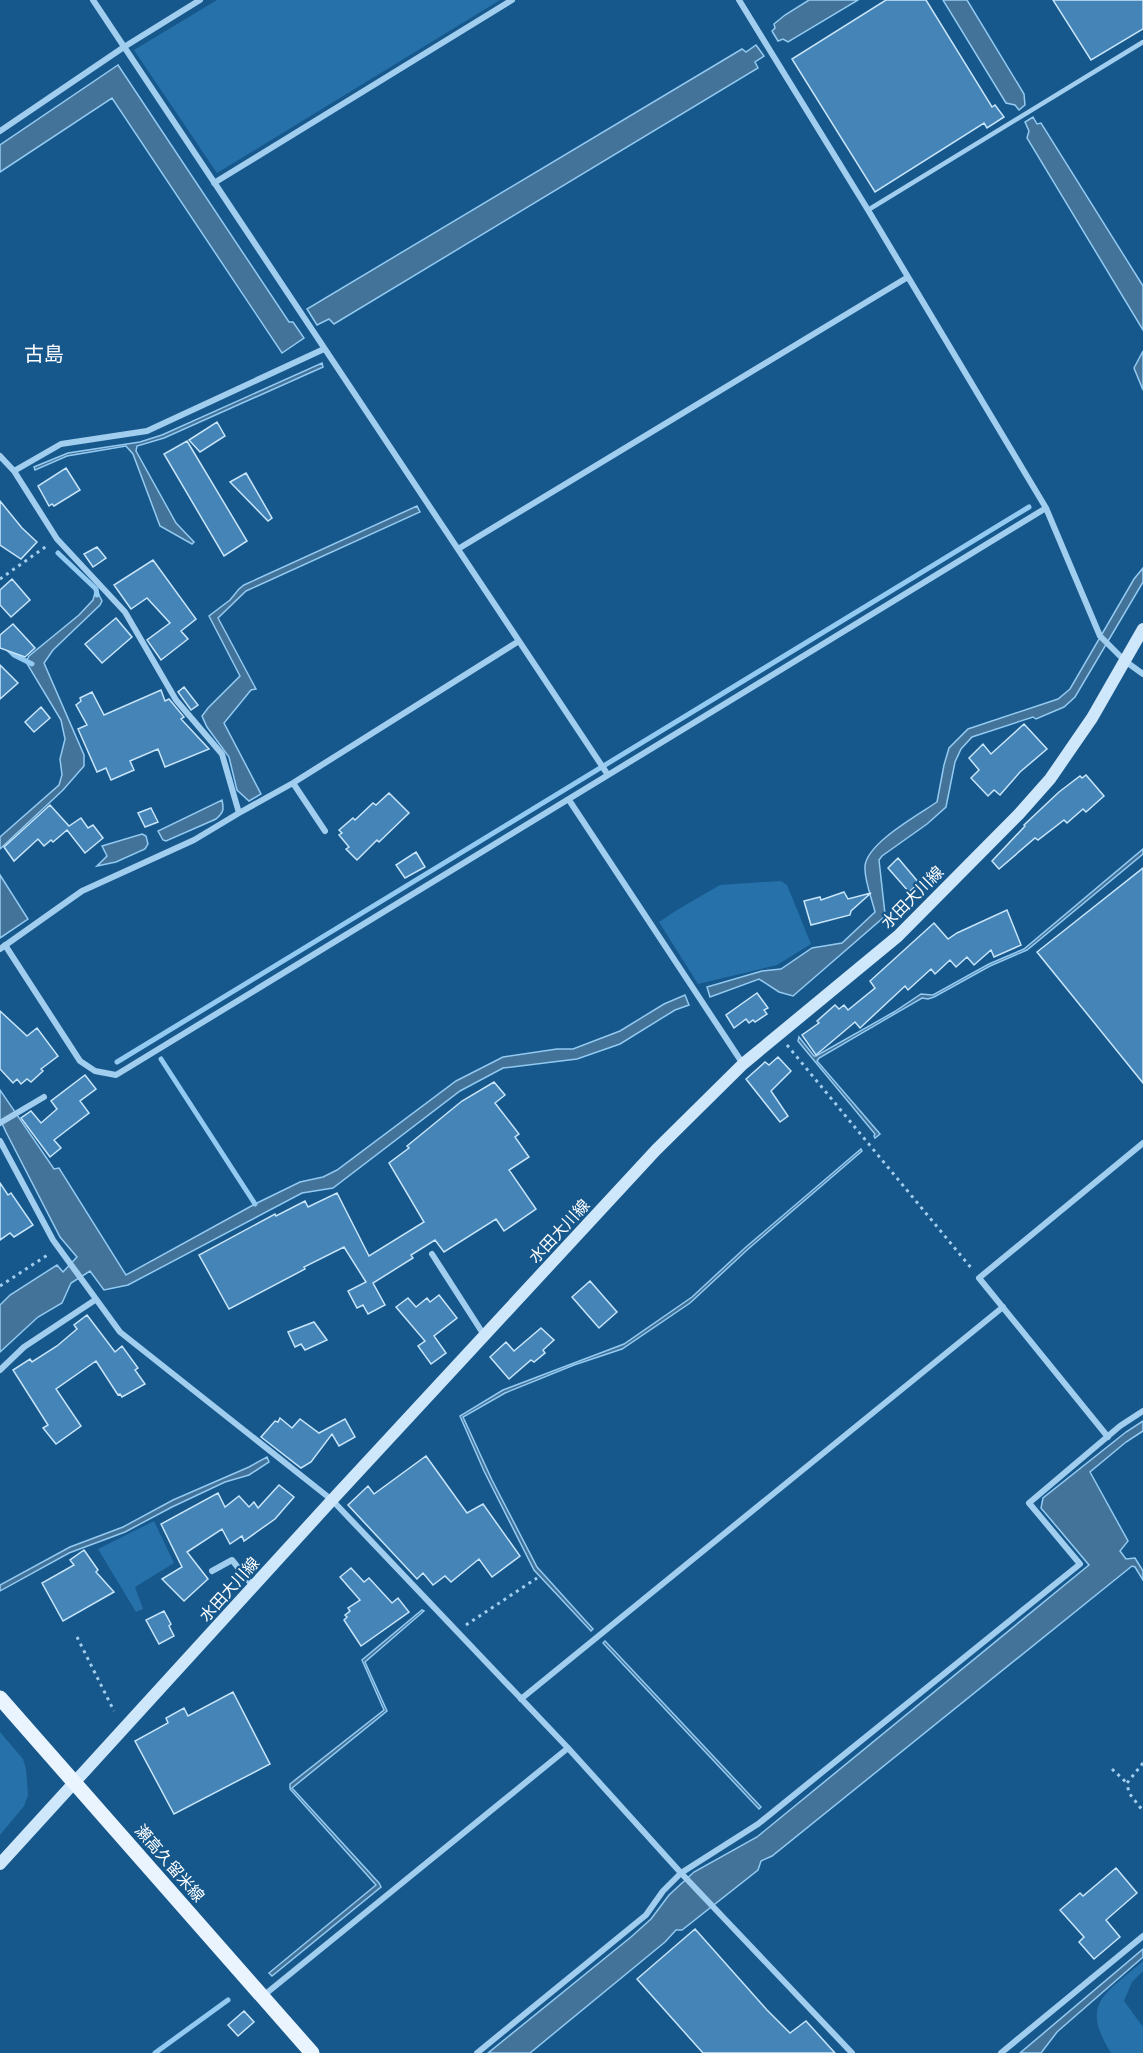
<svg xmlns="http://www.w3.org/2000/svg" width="1143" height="2053" viewBox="0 0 1143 2053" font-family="'DM Sans','Noto Sans JP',sans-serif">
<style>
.green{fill:#2671a9}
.water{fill:#447399;stroke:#93caf2;stroke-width:1.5}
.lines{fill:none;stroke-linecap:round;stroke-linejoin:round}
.stream{stroke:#93caf2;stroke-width:5}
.building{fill:#4484b7;stroke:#c7e5fb;stroke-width:1.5}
.path{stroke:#a1cdef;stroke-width:3;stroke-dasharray:3 4.5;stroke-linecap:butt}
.service{stroke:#a1cdef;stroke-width:4.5}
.minor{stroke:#a1cdef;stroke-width:6}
.secondary{stroke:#cee7fa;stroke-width:12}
.primary{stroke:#e9f4ff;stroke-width:15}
.labels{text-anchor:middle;stroke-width:4.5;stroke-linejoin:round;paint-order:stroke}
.street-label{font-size:16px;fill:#fff;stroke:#17588c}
.quarter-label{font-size:20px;fill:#fff;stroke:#17588c}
</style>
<rect width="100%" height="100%" fill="#17588c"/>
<path class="green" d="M217 0H500L217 173 134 50Z
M781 881 787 885 811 944 777 965 698 984 659 922 677 910 720 885Z
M154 1521 174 1563 135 1587 143 1609 136 1612 98 1549Z
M0 1732 23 1759 26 1769 28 1795 24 1806 0 1835Z
M1143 1961V1971L1132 1982 1124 2001 1143 2027V2053H1111C1079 2002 1106 1994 1143 1961Z"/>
<path class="water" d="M809 0H858L788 42 783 39 778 41 772 31 775 28 774 24 785 15Z
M943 0H967L1024 94 1025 105 1019 110 1015 105 1006 103Z
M756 45 764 56 755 62 758 68 334 324 329 319 317 325 307 309 742 49 746 52Z
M118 65 289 322H293L304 338 282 353 112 98 0 172V145Z
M1033 117 1037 124 1041 123 1143 286V330L1027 138 1029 131 1025 122Z
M1143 351V390L1134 368Z
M322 363 323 367 164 438 137 446 136 451 176 523 194 542 192 544 160 526 133 454 126 446 67 456 35 470 34 467 68 453 140 442 162 435Z
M417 506 420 512 246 591 218 618 256 689 251 690 224 723 261 794 249 801 237 790 229 757 207 727 202 716 208 708 240 676 209 616 230 600 239 589 244 585Z
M1143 568V582L1075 697 1064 707 1036 719 1033 717 972 737 961 749 955 762 946 807 927 824 882 856 879 860 885 914 884 917 793 996 779 992 759 979 710 997 707 987 762 971 781 969 812 948 842 943 875 912C872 899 864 880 865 866 867 843 918 815 937 802L944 765 949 748 968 729 1058 699 1070 689 1134 579Z
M96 589 102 601 100 605 53 650 44 663 84 755V766L63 790 0 849V837L59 785 62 775 60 759 65 739 61 720 26 662 29 656 79 615 93 600Z
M222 800C224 809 224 812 216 819L166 841 163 840 158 831Z
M142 834 146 836 148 844 145 849 116 862 97 866 107 856 102 846Z
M1143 849V854L1027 950 990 966 934 997 928 999 922 998 819 1058 817 1061 880 1134 875 1138 874 1136 875 1134 798 1041 799 1037 814 1056H816L894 1012 921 994 933 995 989 964 1024 949Z
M0 875 28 919 0 938Z
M685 995 689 1005 675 1010 620 1044 577 1059 503 1068 460 1091 333 1188 302 1193 128 1285 104 1290 90 1271 71 1283 62 1303 38 1317 0 1352V1305L10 1295 57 1265 63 1272 77 1257 60 1237 6 1132 0 1119V1090L54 1169 59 1168 126 1275 255 1204 300 1182 323 1177 337 1170 456 1081 503 1057 557 1049H573L620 1031 664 1004Z
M861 1149 862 1151 747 1250 690 1303 622 1349 574 1365 505 1393 463 1417 492 1480 537 1567 593 1629 591 1631 534 1570 484 1471 460 1416 503 1390 624 1344 692 1297 746 1247Z
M1143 1421V1431L1126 1442 1090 1472 1128 1541 1120 1551 1126 1559 1135 1558 1143 1571V1580L1135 1567 1132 1566 772 1856 761 1861 758 1870 682 1930H676L665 1942 530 2053H488L631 1937 651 1919 669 1895 694 1872 757 1837 1089 1565 1041 1508 1043 1498 1126 1432Z
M267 1457 269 1462 249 1475 225 1482 172 1507 125 1532 69 1553 0 1591V1585L70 1547 123 1527 173 1500 249 1467Z
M422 1610 424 1611 365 1662 387 1711 292 1788 379 1883 381 1887 272 1976 269 1973 376 1885 290 1789V1784L384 1710 362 1660Z
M605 1641 761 1807 759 1809 603 1643Z
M1143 1949V1957L1057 2032 1041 2053H1020Z"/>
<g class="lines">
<path class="stream" d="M58 553 96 589 97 595
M0 641 14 655 32 664
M161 1059 255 1204
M117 1062 1029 507
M155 2053 228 2000"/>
</g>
<path class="building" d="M886 0H926L992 107 995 105 1004 117 987 128 984 123 875 192 792 59Z
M1053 0H1143V29L1091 60Z
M217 422 225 436 200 452 189 440Z
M187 441 247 541 224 556 164 454Z
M66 468 80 490 54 506 52 504 49 506 38 486Z
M246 473 272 518 268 521 230 482Z
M0 501 22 528 37 542 21 559 0 545Z
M97 547 106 558 93 567 84 554Z
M153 560 196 619 181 631 188 639 161 660 147 640 170 623 147 598 131 609 114 585Z
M12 579 30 600 11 617 0 605V590Z
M116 618 132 637 102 663 85 644Z
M13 624 35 648 25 657 0 648V635Z
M0 665 18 683 0 699Z
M184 687 198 705 191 710 178 692Z
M161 690 165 701 169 699 184 717 181 719 209 749 165 767 158 749 130 761 134 770 111 780 106 768 97 772 78 729 87 725 76 705 81 701 80 698 92 692 104 715Z
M41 707 50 718 34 732 25 722Z
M1024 724 1047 749 1020 772 1000 795 994 790 988 796 971 778 979 770 969 758 983 744 991 754Z
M1086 775 1104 796 1086 812 1083 809 1067 823 1064 820 1038 840 1035 838 999 869 992 861 1025 826 1024 825 1059 792 1080 776 1082 778Z
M389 793 409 813 379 842 377 840 357 860 346 849 349 847 339 835 342 833 339 830 353 818 355 820 373 803 376 805Z
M50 805 69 826 81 818 88 828 93 825 103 838 85 853 67 830 53 842 51 840 44 846 38 839 14 861 4 847Z
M151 808 158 822 145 827 138 813Z
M416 852 425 867 405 878 396 865Z
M898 858 919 883 909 892 888 868Z
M1143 868V1083L1037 952Z
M844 892 848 899 871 893 851 911 850 915 811 925 804 901 820 897 821 900Z
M1007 910 1021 945 994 957 991 950 974 965 967 957 956 967 950 960 935 974 931 969 908 990 905 986 860 1028 855 1022 816 1055 802 1035 819 1023 817 1021 835 1005 839 1009 844 1005 848 1010 875 988 870 981 934 923 948 939 957 933Z
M757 993 768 1008 764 1010 767 1014 755 1022 753 1020 749 1023 746 1019 734 1028 726 1015Z
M0 1011 27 1036 37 1028 58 1056 41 1069 43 1071 31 1082 27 1079 21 1084 17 1079 13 1083 0 1069Z
M778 1057 791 1071 771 1091 788 1116 780 1122 746 1079 765 1062 769 1065Z
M85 1075 96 1089 80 1101 89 1113 54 1140 61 1148 50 1157 21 1118 31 1111 41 1123 57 1109 51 1101Z
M494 1082 505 1095 495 1103 519 1134 515 1137 529 1157 509 1170 536 1209 504 1231 496 1219 444 1252 435 1240 411 1255 413 1258 373 1283 385 1305 368 1314 363 1305 357 1308 348 1291 366 1282 344 1247 304 1267 305 1269 229 1309 199 1255 275 1214 276 1216 305 1201 308 1207 337 1193 369 1256 424 1222 389 1163 409 1148 407 1146 462 1101Z
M0 1183 8 1195 11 1193 33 1225 14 1237 10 1233 0 1240Z
M590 1281 617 1312 599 1328 572 1297Z
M439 1295 457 1318 434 1336 446 1353 431 1364 418 1346 425 1341 396 1307 408 1298 416 1307 427 1298 430 1302Z
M87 1315 115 1352 122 1346 138 1368 135 1370 145 1384 122 1397 120 1394 118 1395 96 1361 56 1389 81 1426 56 1444 43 1428 48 1425 13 1370 30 1359 32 1362 57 1346 77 1329 74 1325Z
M314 1322 327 1340 305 1350 301 1344 295 1347 288 1332Z
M541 1328 554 1340 543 1350 545 1353 534 1362 531 1360 509 1379 490 1357 506 1342 514 1351Z
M280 1418 292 1428 300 1419 319 1433 345 1419 355 1437 339 1446 332 1434 311 1462 301 1468 261 1437 275 1421 278 1422Z
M426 1456 467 1513 483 1504 520 1556 492 1577 479 1559 451 1582 445 1576 433 1585 423 1573 417 1579 348 1505 368 1486 374 1494Z
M279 1485 294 1497 275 1519 244 1541 242 1536 230 1544 222 1529 187 1552 208 1579 184 1601 162 1579 182 1567 161 1524 218 1493 225 1507 239 1496 249 1507 254 1502 258 1508Z
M84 1550 98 1570 96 1572 114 1592 63 1621 42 1583 74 1565 70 1560Z
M351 1568 364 1582 369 1578 392 1603 398 1598 409 1612 361 1646 344 1620 347 1617 345 1615 350 1611 348 1608 360 1600 340 1577Z
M164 1611 171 1624 169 1626 174 1636 159 1644 146 1620Z
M233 1692 270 1764 174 1814 135 1741 168 1723 166 1718 184 1708 188 1716Z
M1116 1868 1137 1893 1106 1920 1120 1937 1094 1959 1079 1942 1084 1937 1060 1910 1080 1893 1083 1896Z
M695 1929 767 2010 790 2033 806 2021 835 2053H703L637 1979Z
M244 2011 254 2022 238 2036 228 2025Z"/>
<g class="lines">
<path class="path" d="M0 579 48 545
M787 1045 972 1269
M0 1286 49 1254
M466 1625 537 1578
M77 1637 114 1711
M1143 1763 1127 1783 1129 1793 1143 1811
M1112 1769 1127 1783"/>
<path class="service" d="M868 210 1143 42"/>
<path class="minor" d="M93 0 608 775
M739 0 868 210 1046 508 1100 636 1125 661 1143 674
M0 131 124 47 200 0
M214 183 512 0
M0 456 14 471 57 539 125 612 176 700 222 754 239 813
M14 471 61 444 147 431 324 349
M458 549 908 277
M293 783 325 831
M569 800 743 1064
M5 945 80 1061 95 1071 116 1075 1046 508
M0 949 82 891 194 840 239 813 293 783 519 641
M0 1123 44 1097
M0 1141 53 1240 120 1332 332 1500 568 1748 681 1873 852 2053
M432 1254 484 1335
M0 1370 24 1347 95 1300
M1108 1437 979 1278 1143 1143
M212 1571 232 1560 253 1586
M521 1699 1003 1307
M263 1996 568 1748
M477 2053 646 1915 663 1891 681 1873 758 1824 1080 1564 1029 1503 1120 1426 1143 1411
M1001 2053 1143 1936"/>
<path class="secondary" d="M0 1864 332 1500 656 1150 743 1064 898 936 1019 814 1050 779 1092 718 1143 629"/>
<path class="primary" d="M0 1698 312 2053"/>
</g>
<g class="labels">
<g class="street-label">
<text transform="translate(912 897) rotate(-45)" y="6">水田大川線</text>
<text transform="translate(559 1231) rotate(-47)" y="6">水田大川線</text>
<text transform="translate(229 1589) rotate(-48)" y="6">水田大川線</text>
<text transform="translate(170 1863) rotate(49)" y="6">瀬高久留米線</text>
</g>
<g class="quarter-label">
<text x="44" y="361">古島</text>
</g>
</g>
</svg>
